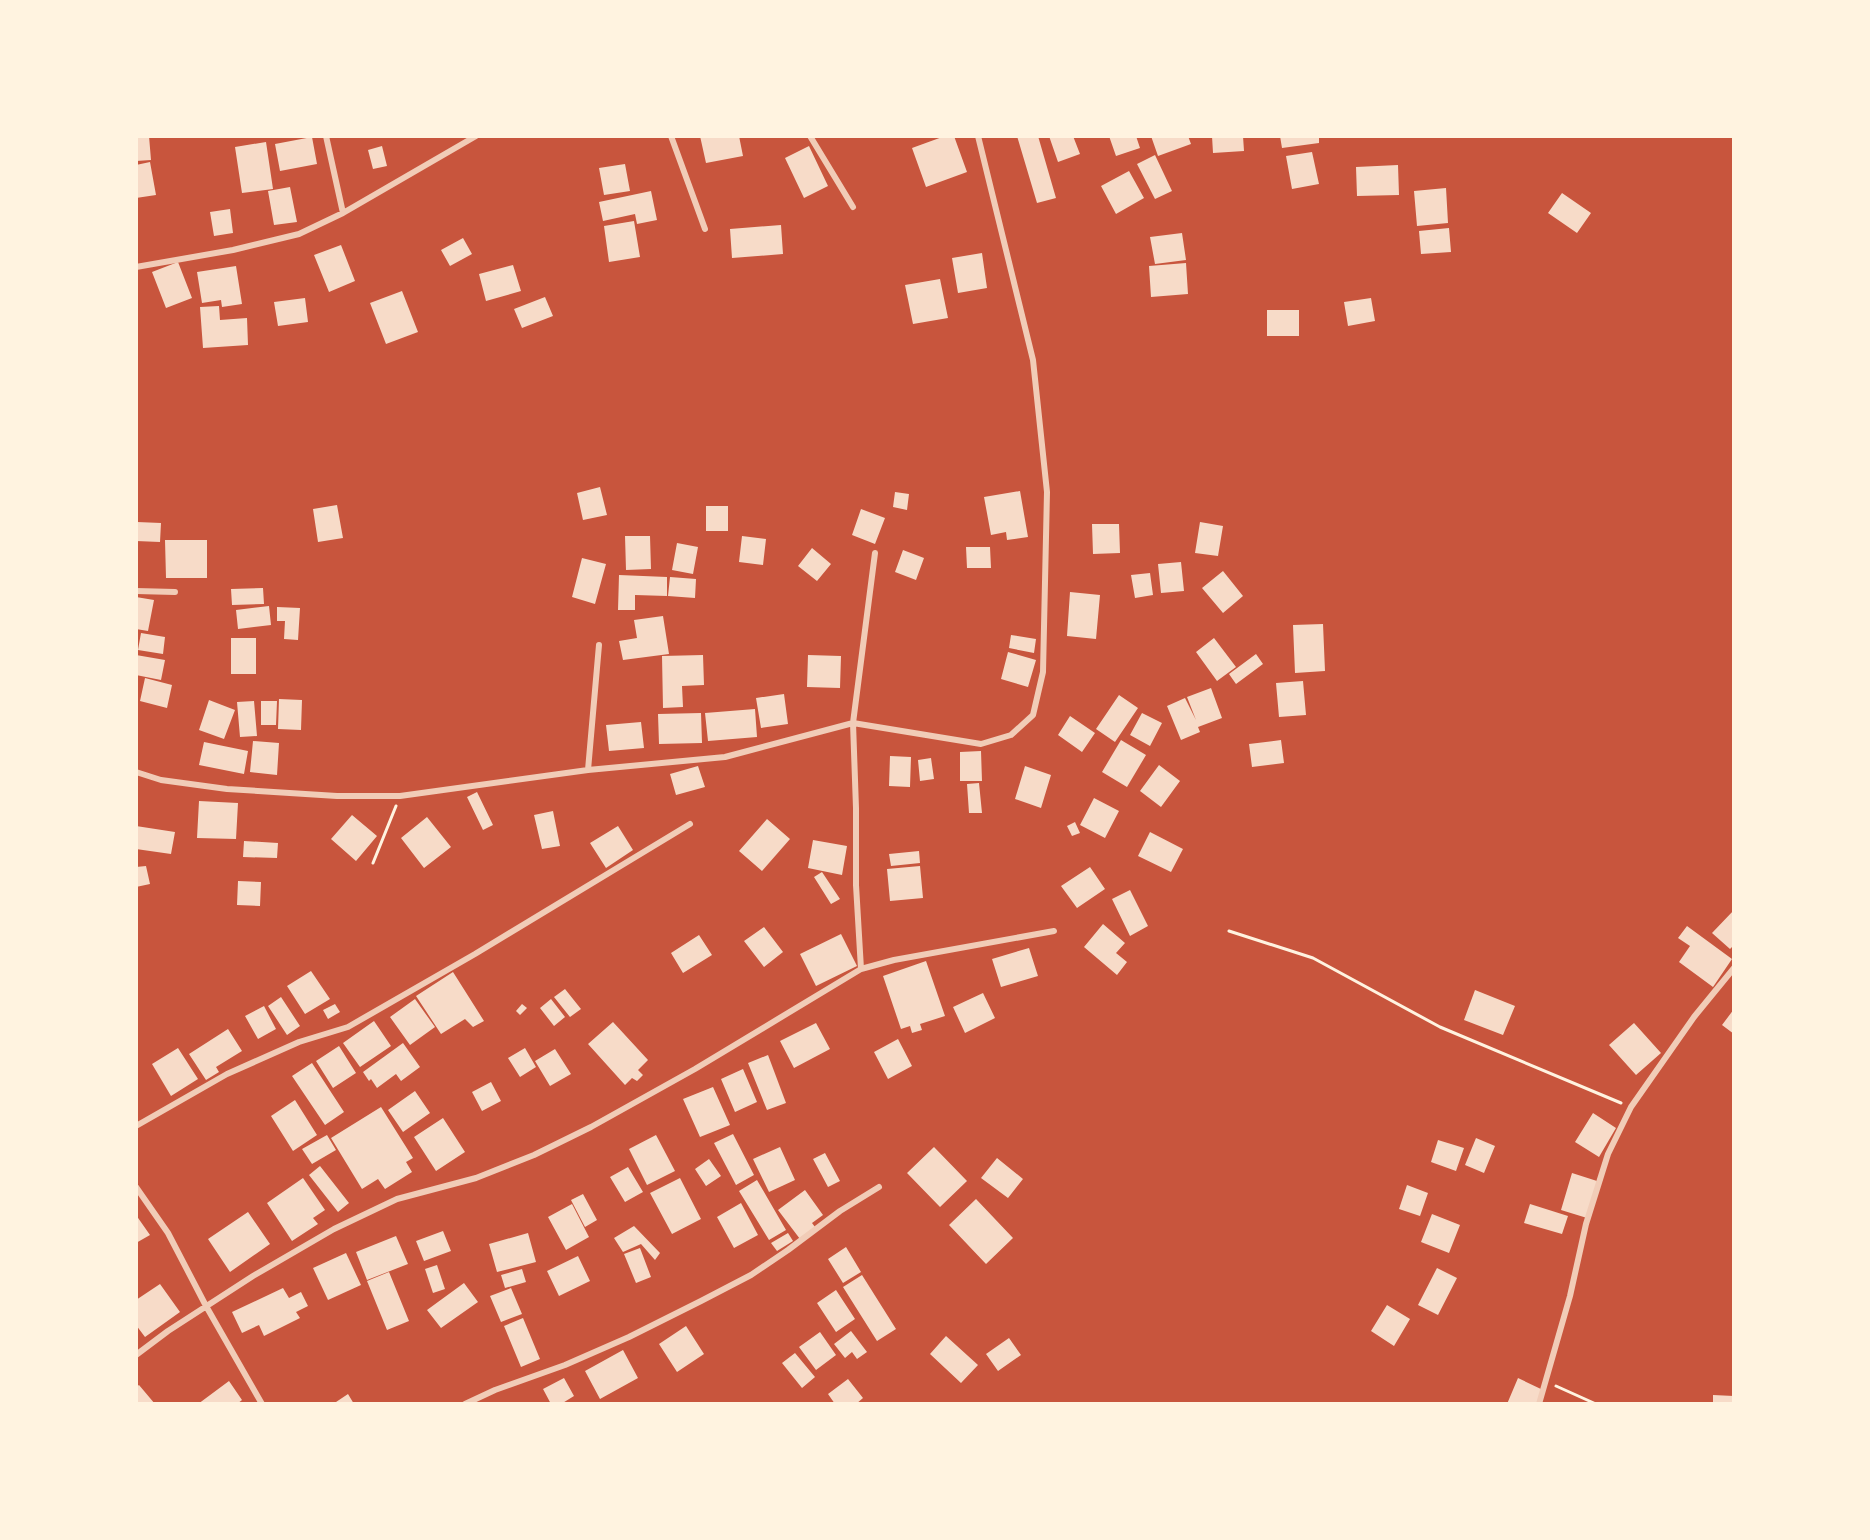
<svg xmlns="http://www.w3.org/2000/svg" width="1870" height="1540" viewBox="0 0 1870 1540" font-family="'PT Sans Narrow',sans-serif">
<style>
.building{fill:#f7dbc8}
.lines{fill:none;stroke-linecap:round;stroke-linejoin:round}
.path{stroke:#fff3e0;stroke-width:3}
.minor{stroke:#f1ccb7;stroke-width:6}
</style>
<rect width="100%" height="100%" fill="#c8553d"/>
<path class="building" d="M136 136H149L151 160 136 161Z
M700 136H739L743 156 706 163Z
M945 136H954L967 172 926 187 912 148Z
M1017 136H1038L1056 198 1037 203Z
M1049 136H1073L1080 154 1058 162Z
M1109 136H1136L1140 148 1116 156Z
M1151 136H1188L1191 144 1158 156Z
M1212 136H1243L1244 151 1213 153Z
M1280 136H1319V143L1282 148Z
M312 137 317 164 280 171 275 144Z
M266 142 273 189 242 193 235 147Z
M382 146 387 166 373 169 368 150Z
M809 146 828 186 804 198 785 158Z
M1312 152 1319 184 1292 189 1286 156Z
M1155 155 1172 191 1155 199 1137 164Z
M150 162 156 195 136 198V165Z
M625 164 630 191 604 195 599 168Z
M1398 165 1399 195 1357 196 1356 167Z
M1129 171 1144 198 1116 214 1101 186Z
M290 187 297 222 274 225 268 191Z
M1446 188 1448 223 1417 226 1414 191Z
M651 191 657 220 637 224 635 214 603 221 599 202Z
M1562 193 1591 213 1577 233 1548 213Z
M230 209 233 233 214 236 210 212Z
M634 221 640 257 609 262 604 226Z
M781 225 783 254 732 258 730 229Z
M1449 228 1451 252 1421 254 1419 231Z
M1182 233 1186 260 1155 264 1150 237Z
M463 238 472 254 450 266 441 250Z
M341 245 355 281 329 292 314 255Z
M982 253 987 288 958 293 952 258Z
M178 262 192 298 166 308 152 272Z
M1186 263 1188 294 1151 297 1149 266Z
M513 265 521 291 486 301 479 274Z
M236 266 242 304 222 307 221 300 202 303 197 272Z
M940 279 948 318 913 324 905 285Z
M402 291 418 332 386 344 370 303Z
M545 297 553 316 522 328 514 309Z
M305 298 308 322 278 326 274 302Z
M1371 298 1375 321 1348 326 1344 302Z
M219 306 220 320 247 318 248 345 203 348 200 307Z
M1267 310H1299V336H1267Z
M600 487 607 515 583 520 577 493Z
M1020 491 1028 537 1007 540 1006 532 991 535 984 497Z
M895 492 909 494 907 510 893 507Z
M337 505 343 538 318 542 313 509Z
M706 506H728V531H706Z
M861 509 885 518 875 544 852 535Z
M137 522 161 523 160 542 136 541Z
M1200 522 1223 526 1218 556 1195 553Z
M1092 524H1119L1120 553 1093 554Z
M625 536H650L651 569 626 570Z
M742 536 766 539 763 565 739 562Z
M165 540H207V578H166Z
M677 543 698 547 693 574 672 570Z
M966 547H990L991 568H967Z
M812 548 831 564 817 581 798 566Z
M903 550 924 558 916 580 895 572Z
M582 558 606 564 595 604 572 597Z
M1181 562 1184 591 1161 593 1158 564Z
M1223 571 1243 596 1223 613 1202 588Z
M1150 573 1153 595 1135 598 1131 575Z
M619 575 667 577V596L635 595V610H618Z
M670 577 696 579 695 598 668 596Z
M263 588 264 604 232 605 231 589Z
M1070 592 1100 595 1096 639 1067 636Z
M136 597 154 600 148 631 136 629Z
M269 606 271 625 238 629 236 610Z
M277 607 300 608 298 640 284 639 285 621H277Z
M663 616 669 654 623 660 619 641 637 638 634 620Z
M1323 624 1325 671 1295 673 1293 625Z
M141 633 165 637 163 654 138 650Z
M1011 635 1036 639 1034 653 1009 648Z
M231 638H256V674H231Z
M1214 638 1236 667 1217 681 1196 652Z
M1008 652 1036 660 1028 687 1001 679Z
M1256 654 1263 664 1236 684 1229 674Z
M136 655 165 660 161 680 136 675Z
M703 655 704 685 682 686 683 707 663 708 662 656Z
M808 655 841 656 840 688 807 687Z
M145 678 172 685 167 708 140 701Z
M1303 681 1306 715 1279 717 1276 683Z
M1211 688 1222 718 1198 727 1200 732 1181 740 1167 706 1185 698 1196 720 1187 697Z
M784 694 788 724 761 728 756 698Z
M1119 695 1138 708 1115 742 1096 729Z
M279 699 302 700 301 730 278 729Z
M209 700 235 710 224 739 199 730Z
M254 701 257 736 240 737 237 702Z
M261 701H277L276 725H261Z
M755 709 757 737 708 741 705 713Z
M701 713 702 743 659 744 658 714Z
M1142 713 1162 723 1150 746 1130 735Z
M1070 716 1095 733 1082 752 1058 735Z
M641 722 644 748 609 751 606 725Z
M1121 740 1146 755 1127 787 1102 772Z
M1281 740 1284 763 1252 767 1249 744Z
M253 741 279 743 277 775 250 772Z
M204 742 248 751 244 774 199 765Z
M981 751 982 781H960V752Z
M890 756 911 757 910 787 889 786Z
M931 758 934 779 920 781 918 760Z
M1159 765 1180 781 1161 807 1140 791Z
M698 766 705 787 676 795 670 774Z
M1025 766 1051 775 1041 808 1015 799Z
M979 783 982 813H969L967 784Z
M477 792 493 825 483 830 467 797Z
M1094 798 1119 811 1105 838 1080 825Z
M199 801 238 803 236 839 197 838Z
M553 811 560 846 542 849 534 815Z
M352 815 377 836 356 861 331 839Z
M427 817 451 847 424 868 401 838Z
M767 819 790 839 762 871 739 851Z
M1075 822 1080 833 1072 836 1067 826Z
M136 826 175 832 171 854 136 849Z
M618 826 633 850 606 868 590 843Z
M1150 832 1183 849 1171 872 1138 856Z
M813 840 847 846 842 875 808 868Z
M244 841 278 843 277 858 243 857Z
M919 851 920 863 891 866 889 854Z
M146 866 150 884 136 887V867Z
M920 866 923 898 890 901 887 869Z
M1090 867 1105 889 1077 908 1061 886Z
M822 872 840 899 831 904 814 877Z
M238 881 261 882 260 906 237 905Z
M1130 890 1148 926 1130 936 1112 899Z
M1734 910V945L1730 949 1712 933Z
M1103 924 1125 943 1116 953 1127 962 1117 975 1084 947Z
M1687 926 1732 959 1713 987 1679 962 1690 946 1678 938Z
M764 927 783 952 764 967 744 941Z
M841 934 857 966 816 986 800 954Z
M699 935 712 955 683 973 671 953Z
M1029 948 1038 976 1001 987 992 959Z
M926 961 945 1016 920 1024 922 1030 912 1033 910 1026 901 1029 883 976Z
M311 971 330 999 305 1014 287 986Z
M453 972 484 1021 473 1027 465 1019 441 1034 416 996Z
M565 989 581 1009 570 1017 554 997Z
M1475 990 1515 1006 1503 1035 1464 1020Z
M983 993 995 1018 965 1033 953 1007Z
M281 997 300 1026 287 1035 268 1006Z
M415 999 435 1027 410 1045 390 1017Z
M551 999 565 1017 554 1026 540 1008Z
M335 1004 340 1012 328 1019 323 1010Z
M522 1004 527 1008 520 1015 516 1011Z
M264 1006 276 1029 258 1039 245 1016Z
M1734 1009V1034L1722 1025Z
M374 1021 391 1046 360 1067 343 1043Z
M613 1022 648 1060 638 1070 643 1075 637 1081 632 1078 625 1085 588 1044Z
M816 1023 830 1049 794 1068 780 1041Z
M1634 1023 1661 1053 1636 1075 1609 1045Z
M228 1029 242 1051 216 1067 219 1072 206 1080 189 1054Z
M898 1039 912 1066 888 1079 874 1052Z
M403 1043 420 1067 401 1081 396 1074 377 1088 371 1079 369 1081 363 1072Z
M339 1046 356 1073 333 1088 316 1061Z
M178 1048 198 1079 171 1096 152 1064Z
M525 1048 536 1067 520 1077 508 1058Z
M555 1049 571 1074 550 1086 535 1061Z
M768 1055 786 1103 767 1110 748 1063Z
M312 1063 344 1112 325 1125 292 1076Z
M743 1069 757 1102 735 1112 721 1079Z
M491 1082 501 1101 482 1111 472 1092Z
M713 1087 730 1125 700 1137 683 1099Z
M415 1091 430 1113 403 1132 388 1110Z
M295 1100 317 1135 293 1151 271 1116Z
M381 1107 413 1158 406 1162 412 1172 385 1189 378 1179 362 1189 331 1138Z
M1593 1113 1616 1128 1599 1157 1575 1142Z
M443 1118 465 1152 436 1171 414 1137Z
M733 1134 754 1175 736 1185 714 1143Z
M327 1135 336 1150 312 1164 302 1149Z
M656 1135 675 1171 647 1185 629 1149Z
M1476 1138 1495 1146 1484 1173 1465 1165Z
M1438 1140 1464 1148 1456 1171 1431 1162Z
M780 1147 795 1180 769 1192 753 1159Z
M934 1147 967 1181 940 1207 907 1173Z
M825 1153 840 1181 828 1187 813 1159Z
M997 1158 1023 1179 1008 1198 981 1178Z
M709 1159 721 1176 706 1186 695 1169Z
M320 1166 349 1203 338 1212 309 1175Z
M628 1167 643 1192 625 1202 610 1177Z
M1572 1173 1597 1181 1587 1218 1561 1210Z
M303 1178 325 1210 313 1218 318 1224 292 1241 267 1203Z
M680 1178 701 1219 672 1234 650 1193Z
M757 1180 786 1230 769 1240 739 1191Z
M1407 1185 1428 1193 1420 1216 1399 1209Z
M805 1190 823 1215 812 1223 815 1227 800 1239 778 1210Z
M583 1194 597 1220 585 1227 571 1200Z
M976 1199 1013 1238 986 1264 949 1225Z
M741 1203 758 1235 734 1248 717 1217Z
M572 1204 589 1237 566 1250 548 1217Z
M1530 1204 1568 1216 1562 1234 1524 1223Z
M248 1212 270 1244 230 1272 208 1239Z
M1432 1214 1460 1225 1449 1253 1421 1242Z
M136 1215 150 1235 136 1243Z
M634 1226 660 1253 655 1260 641 1244 623 1252 614 1238Z
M443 1231 451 1251 424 1261 416 1241Z
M528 1233 536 1262 497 1272 489 1244Z
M788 1233 793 1241 777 1251 771 1243Z
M396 1236 408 1264 367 1280 356 1252Z
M846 1247 861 1272 843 1283 828 1259Z
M640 1248 651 1277 636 1283 624 1254Z
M346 1253 361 1285 328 1300 313 1268Z
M578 1256 590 1281 559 1296 547 1271Z
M437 1265 445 1289 433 1293 425 1269Z
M1437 1268 1457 1278 1438 1315 1418 1305Z
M522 1269 526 1282 505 1288 501 1275Z
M389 1272 409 1321 387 1330 367 1281Z
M862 1275 896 1329 877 1341 843 1287Z
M464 1283 478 1302 441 1328 427 1310Z
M160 1284 180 1312 145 1337 136 1325V1300Z
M283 1288 289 1298 301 1292 308 1306 296 1312 300 1318 264 1336 259 1325 242 1333 232 1312Z
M511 1288 522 1314 501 1322 490 1296Z
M836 1290 855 1319 836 1332 817 1303Z
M1387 1305 1410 1319 1394 1346 1371 1331Z
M523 1318 540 1359 521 1367 504 1326Z
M686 1326 704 1354 677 1372 659 1344Z
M851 1331 867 1352 857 1359 852 1352 845 1358 834 1344Z
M820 1332 836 1355 816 1370 799 1347Z
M946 1336 978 1365 961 1383 930 1354Z
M1009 1338 1021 1355 998 1371 986 1354Z
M623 1350 638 1378 600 1399 585 1371Z
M795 1353 815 1377 802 1388 782 1363Z
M564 1378 574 1396 561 1404H551L543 1389Z
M1518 1378 1543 1390 1537 1404H1507Z
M848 1379 863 1398 856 1404H835L828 1394Z
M229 1381 242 1400 237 1404H198Z
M139 1385 155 1404H136V1387Z
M348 1394 354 1404H333Z
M1713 1395 1734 1396V1404H1713Z"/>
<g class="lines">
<path class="path" d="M373 863 396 806
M1229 931 1313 958 1440 1027 1621 1103
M1556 1386 1596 1404"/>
<path class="minor" d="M326 136 343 213
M671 136 705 229
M810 136 853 207
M136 267 233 250 299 234 343 213 476 136
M136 591 175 592
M588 770 599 645
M136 772 161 780 227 789 337 796H400L588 770 725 757 853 723 981 744 1011 735 1033 715 1043 672 1047 492 1033 360 978 136
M861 969 856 885V808L853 723 875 553
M136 1126 227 1074 299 1042 348 1027 475 954 690 824
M136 1187 168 1233 206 1306 262 1404
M136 1355 168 1331 253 1276 334 1229 397 1199 476 1178 534 1155 591 1127 695 1069 861 969 894 960 1054 931
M465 1404 495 1390 565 1365 629 1337 701 1301 751 1275 788 1250 840 1211 879 1187
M1539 1404 1570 1296 1586 1224 1608 1154 1631 1107 1694 1017 1734 968"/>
</g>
<rect width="1870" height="1540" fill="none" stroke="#fff3e0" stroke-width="276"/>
</svg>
